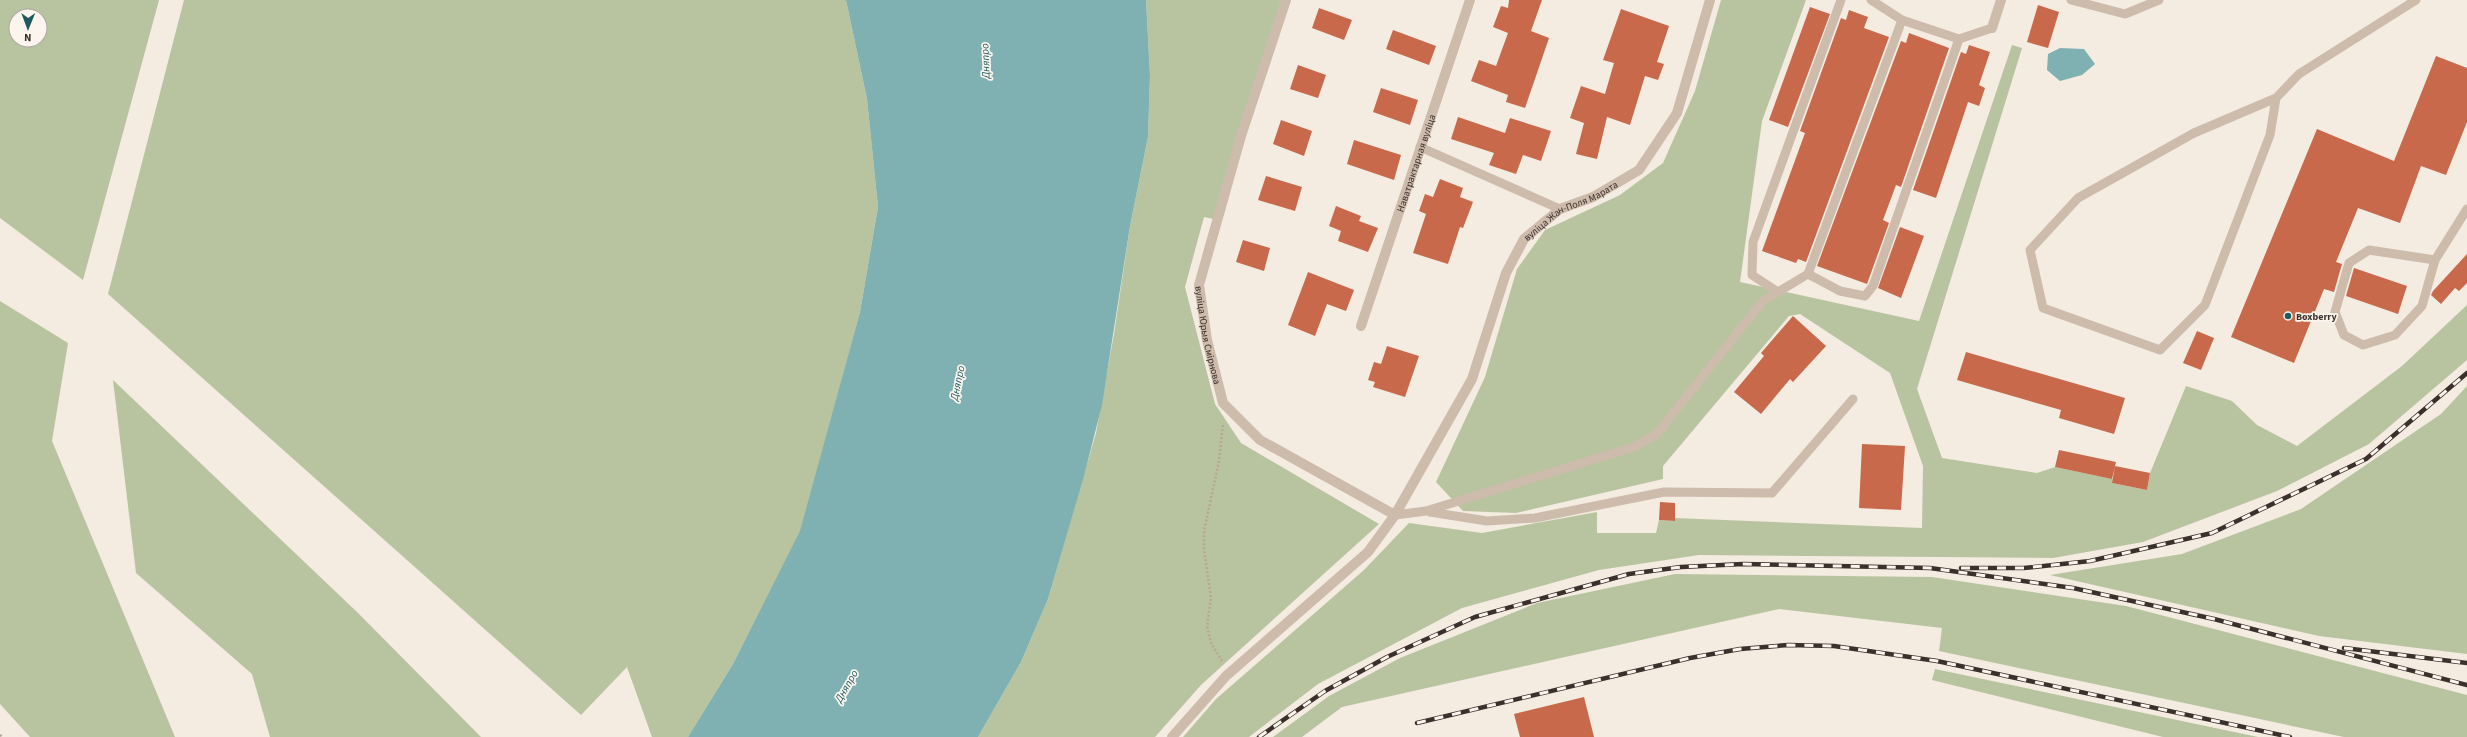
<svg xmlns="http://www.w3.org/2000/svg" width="2467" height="737" viewBox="0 0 2467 737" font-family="'Source Sans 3',sans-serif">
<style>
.green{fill:#b8c4a0;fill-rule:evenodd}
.water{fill:#7fb0b2}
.building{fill:#c8694b}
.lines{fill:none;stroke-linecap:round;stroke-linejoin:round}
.path{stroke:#b9a596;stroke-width:2.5;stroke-dasharray:2 2;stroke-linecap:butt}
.service{stroke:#cdbbac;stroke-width:9}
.minor{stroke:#cdbbac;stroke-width:10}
.tertiary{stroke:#cdbbac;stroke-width:10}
.rail-casing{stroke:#3b302b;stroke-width:4.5}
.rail{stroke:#fbf5ee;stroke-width:3;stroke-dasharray:9;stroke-linecap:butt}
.poi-dot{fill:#1f5a5e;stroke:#fbf5ee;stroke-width:1.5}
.labels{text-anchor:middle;stroke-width:3.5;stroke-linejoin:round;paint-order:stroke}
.street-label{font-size:10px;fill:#3b302b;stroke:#fbf5ee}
.poi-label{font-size:10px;font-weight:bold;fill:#3b302b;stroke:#fbf5ee;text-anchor:start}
.water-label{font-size:11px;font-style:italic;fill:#1f5a5e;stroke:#fbf5ee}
</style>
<rect width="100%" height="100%" fill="#f4ebe1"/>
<path class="green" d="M0 0H159L83 280 0 218ZM16 16H40V40H16Z
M184 0H846L867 99 878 207 860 312 801 531 733 664 688 737H652L627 667 581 715 108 294Z
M1146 0H1289L1219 220 1204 217 1185 287 1215 404 1241 443 1379 524 1201 685 1155 737H978L1021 662 1048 599 1096 433 1114 334 1130 226 1148 137 1150 76Z
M1721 0H1806L1762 121 1740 282 1919 321 2012 45 2022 48 1917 389 1942 458 2037 473 2055 467 2113 479 2112 483 2147 490 2150 473 2186 386 2232 401 2257 425 2297 446 2402 366 2467 305V360L2369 444 2277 491 2143 542 2053 558 1699 555 1599 570 1462 608 1318 684 1249 737H1183L1216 699 1364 570 1409 523 1482 533 1597 512V533H1656L1659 520 1675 521V518L1922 528 1923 466 1890 373 1800 314 1789 316 1663 466V479L1516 513 1463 511 1436 482 1485 377 1517 269 1545 230 1620 195 1663 163 1695 91Z
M0 301 68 343 52 441 175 737H30L0 704Z
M113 380 357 612 481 737H270L252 674 136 573Z
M2467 386V654L2319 636 2050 575 2182 554 2301 509 2441 414Z
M1675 574 1932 577 2126 606 2467 695V737H2344L1939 651 1942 628 1779 609 1342 707 1302 737H1273L1329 696 1400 658 1537 603Z
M1935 669 2258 737H2163L1932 680Z"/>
<path class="water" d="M846 0H1146L1150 76 1148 137 1130 226 1102 405 1084 476 1048 599 1021 662 978 737H688L733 664 800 531 860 312 878 207 867 99Z
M2060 48 2084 49 2095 64 2082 75 2060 81 2047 70 2048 54Z"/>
<path class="building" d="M1509 0H1542L1531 31 1549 38 1525 108 1506 102 1508 95 1471 81 1479 60 1496 66 1508 33 1493 27 1501 6 1508 8Z
M2038 5 2059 12 2048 48 2027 42Z
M1810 7 1830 14 1788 127 1769 120Z
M1319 8 1352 20 1344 40 1312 28Z
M1621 9 1669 26 1657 62 1664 64 1658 80 1645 76 1630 125 1607 117 1597 159 1576 154 1584 123 1570 118 1581 86 1605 94 1614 63 1603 60Z
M1849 10 1868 17 1864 28 1889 37 1806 262 1798 259 1796 263 1762 251 1805 133 1800 131 1841 18 1846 20Z
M1393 30 1436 46 1429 65 1386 49Z
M1909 33 1949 48 1901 187 1896 185 1883 220 1889 223 1867 284 1817 266 1901 41 1906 43Z
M1969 45 1990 52 1979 85 1985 88 1979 106 1968 102 1936 198 1913 190 1961 52 1966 54Z
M2436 56 2467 68V122L2446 175 2421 166 2400 223 2358 208 2336 262 2342 264 2334 292 2324 289 2294 363 2231 337 2317 129 2394 161Z
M1298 65 1326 75 1318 98 1290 89Z
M1381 88 1418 100 1410 125 1373 112Z
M1458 117 1505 133 1510 118 1551 131 1541 161 1523 155 1516 174 1489 165 1494 153 1451 139Z
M1281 120 1312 131 1304 156 1273 144Z
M1354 140 1401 155 1394 180 1347 164Z
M1266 176 1302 187 1295 211 1258 200Z
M1440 179 1463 188 1460 197 1473 202 1463 228 1460 227 1448 264 1413 253 1426 214 1419 211 1425 194 1433 197Z
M1336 206 1361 216 1359 221 1378 228 1368 252 1338 241 1341 231 1329 226Z
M1900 227 1924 236 1901 298 1878 288Z
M1243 240 1270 248 1264 271 1236 262Z
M2467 254V283L2459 291 2455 288 2441 304 2431 295 2433 291Z
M2354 268 2407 286 2398 314 2346 296Z
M1308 272 1354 290 1346 311 1327 304 1315 336 1288 325Z
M1793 316 1826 346 1793 382 1790 379 1761 414 1734 392 1764 356 1761 353Z
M2197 331 2214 338 2201 370 2183 363Z
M1387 346 1419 356 1405 397 1373 387 1375 382 1368 380 1374 362 1381 364Z
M1966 352 2125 398 2114 434 2059 418 2061 410 1957 380Z
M1862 444 1905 446 1901 510 1859 508Z
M2059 450 2116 462 2112 479 2055 467Z
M2115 466 2150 473 2147 490 2112 483Z
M1660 502 1675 503V521L1659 520Z
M1584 697 1594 737H1520L1514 714Z"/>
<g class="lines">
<path class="path" d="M1222 661 1211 643 1207 626 1211 598 1204 549V531L1219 461 1223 424
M0 735 3 737"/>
<path class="service" d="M1871 0 1902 20
M2071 0 2125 14 2159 0
M1959 39 1992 28
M2276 98 2270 135 2205 305 2160 350 2043 308 2030 250 2078 198 2194 133 2276 98 2299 74 2416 0
M1420 147 1560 209
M2435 260 2369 250 2349 263 2335 312 2344 335 2363 345 2395 335 2422 306 2435 260 2467 209
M1778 292 1752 275 1753 242 1841 0
M1430 512 1487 521 1535 518 1664 492 1772 493 1853 399
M1395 515 1426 511 1634 447 1656 435 1763 301 1808 274 1902 20 1959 39 1873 286 1865 296 1840 291 1808 274"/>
<g class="minor">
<path id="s1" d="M1286 0 1241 136 1199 285 1207 340 1223 403 1260 440 1395 515"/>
<path d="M1992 28 2001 0"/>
<path id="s2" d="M1361 326 1470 0"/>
</g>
<path class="tertiary" id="s3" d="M1172 737 1226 676 1368 552 1395 515 1472 379 1506 273 1524 239 1560 209 1593 197 1639 170 1677 113 1710 0"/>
<defs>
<path id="rail" d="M1961 568H2024L2090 561 2212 533 2366 459 2467 373
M2344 648 2467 663
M1417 723 1690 658 1740 649 1788 645 1834 646 1937 661 2290 737
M1259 737 1325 691 1387 657 1475 617 1629 574 1681 567 1743 564 1930 568 2073 588 2214 619 2467 685"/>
</defs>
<use href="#rail" class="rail-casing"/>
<use href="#rail" class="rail"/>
</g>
<circle class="poi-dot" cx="2288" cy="316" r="4"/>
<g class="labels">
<g class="street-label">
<text dy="4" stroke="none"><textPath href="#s2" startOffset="172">Наватрактарная вуліца</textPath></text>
<text dy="4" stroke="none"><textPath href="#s3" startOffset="677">вуліца Жан-Поля Марата</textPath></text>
<text dy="4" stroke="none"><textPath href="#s1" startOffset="349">вуліца Юрыя Смірнова</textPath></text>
</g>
<g class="poi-label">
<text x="2296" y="320">Boxberry</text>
</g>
<g class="water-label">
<text transform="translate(985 61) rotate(-92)" y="4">Дняпро</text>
<text transform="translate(957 383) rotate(-78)" y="4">Дняпро</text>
<text transform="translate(846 686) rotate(-60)" y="4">Дняпро</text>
</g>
</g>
<g transform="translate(28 28) rotate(181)"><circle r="19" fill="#fbf5ee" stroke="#aea6a0"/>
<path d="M0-3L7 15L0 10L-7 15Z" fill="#1f5a5e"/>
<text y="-6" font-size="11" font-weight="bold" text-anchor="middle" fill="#3b302b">N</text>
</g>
</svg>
